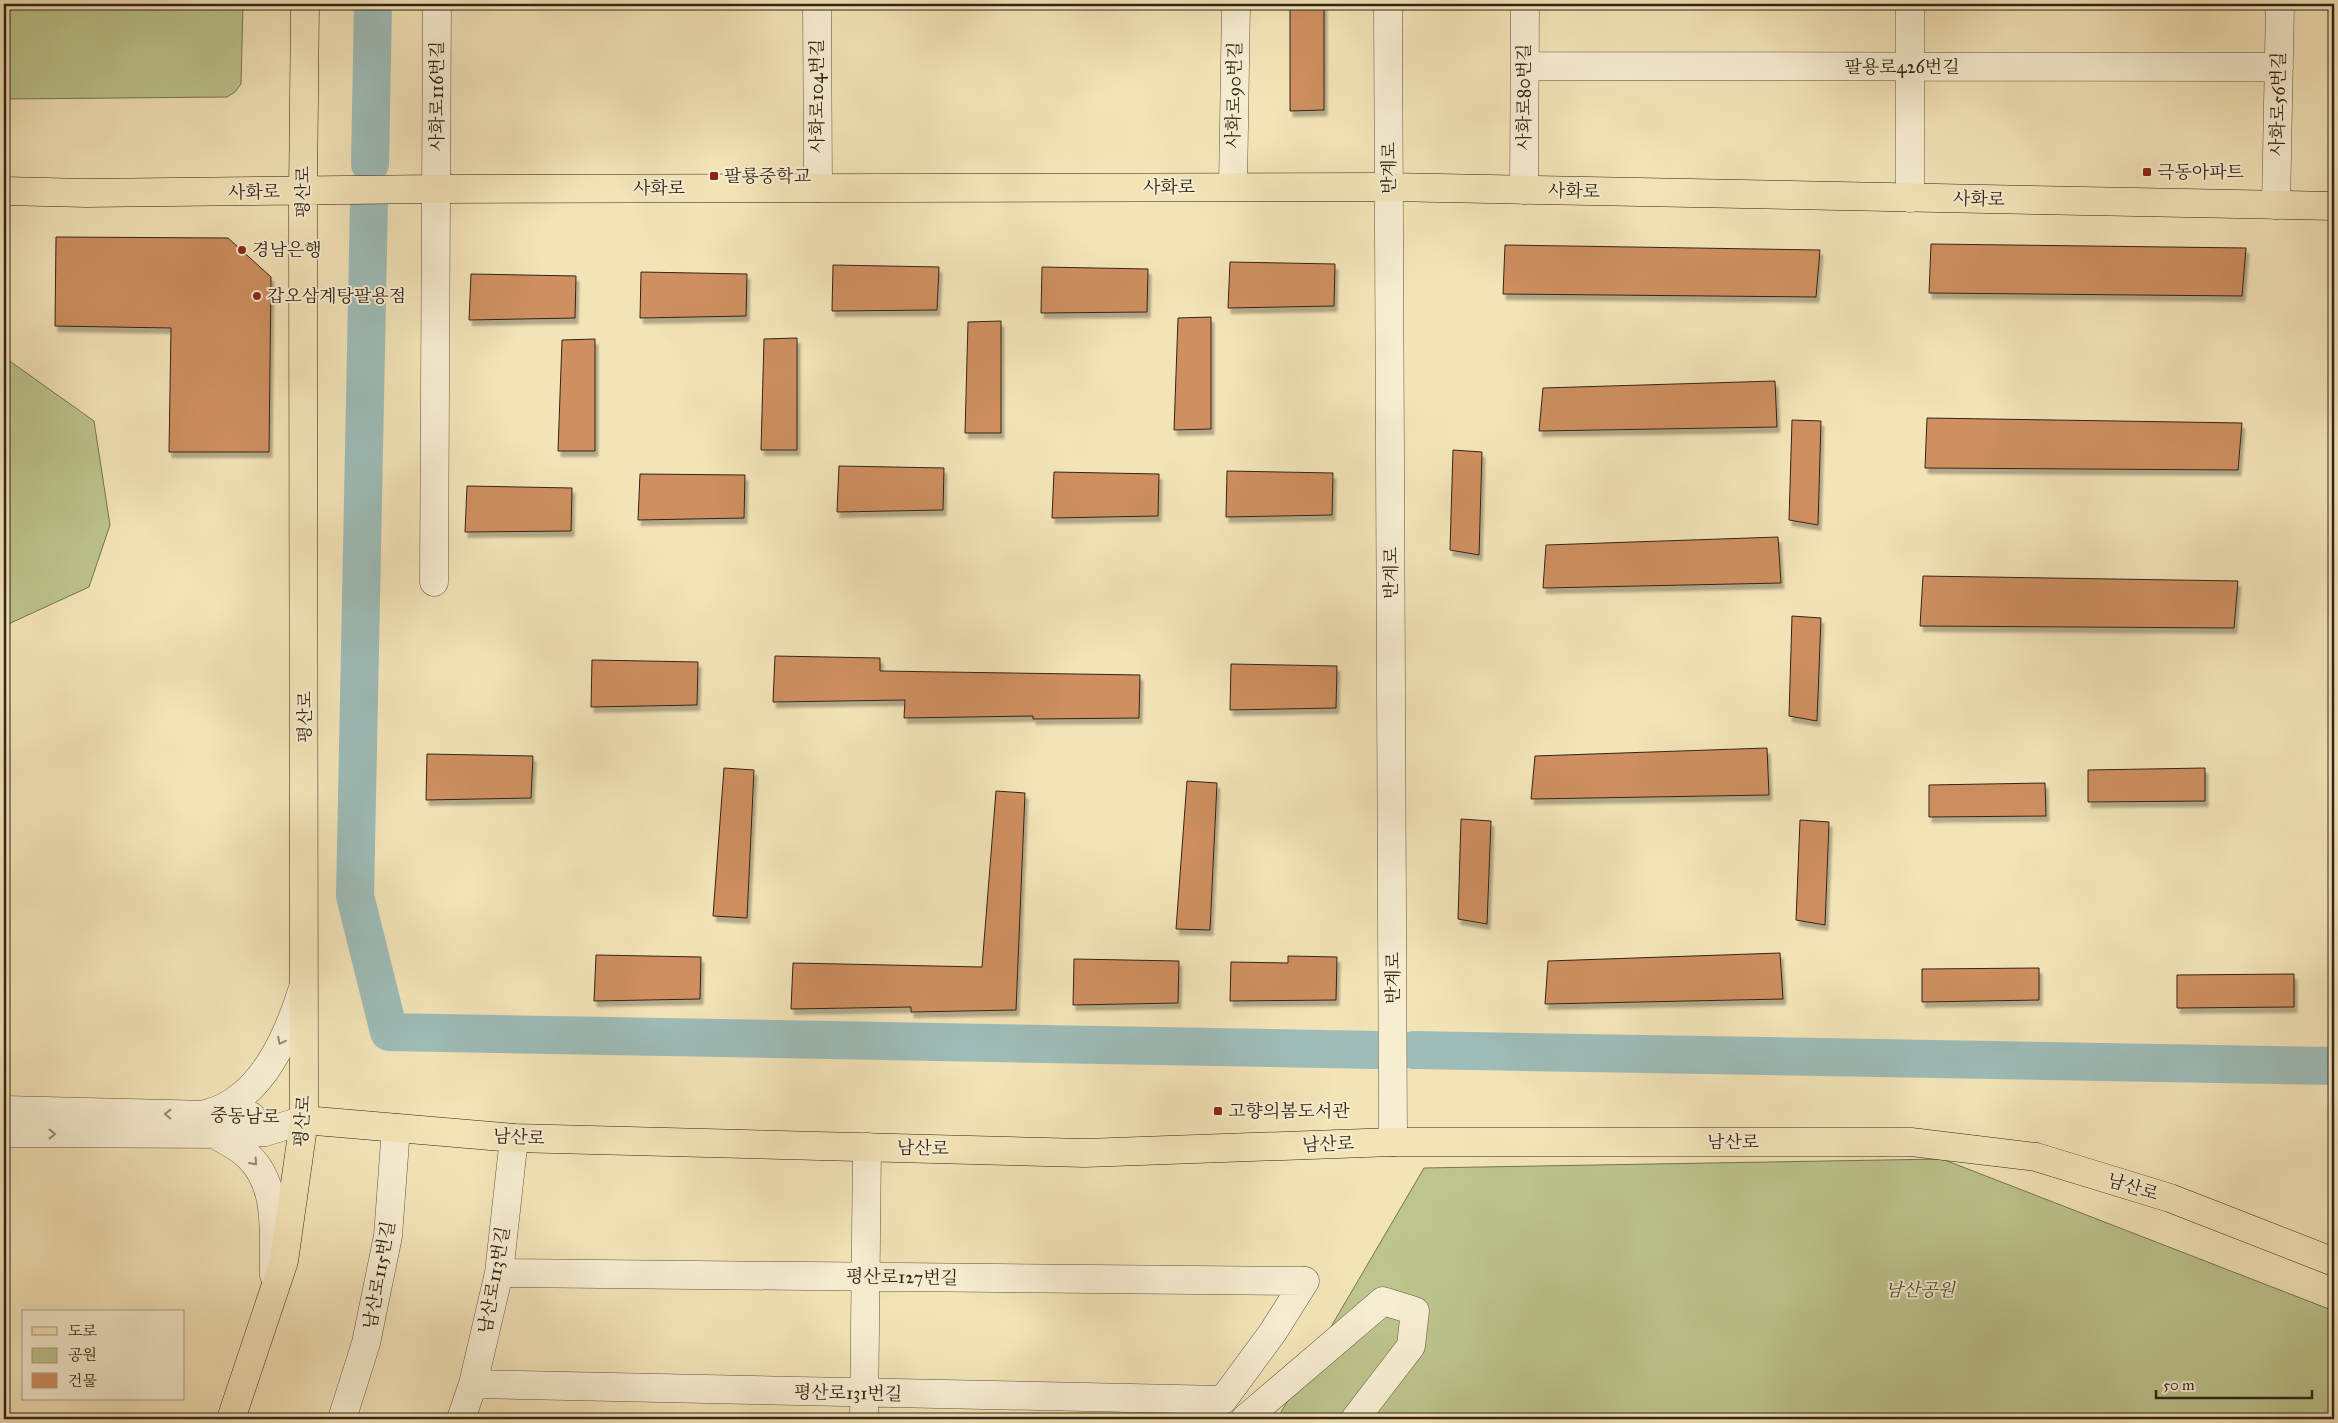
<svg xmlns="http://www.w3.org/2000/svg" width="2338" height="1423" font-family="'IM FELL Great Primer','Noto Serif KR',serif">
<defs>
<filter id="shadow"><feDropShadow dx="3" dy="5.5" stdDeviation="1" flood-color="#0004"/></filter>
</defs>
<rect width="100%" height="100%" fill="#f3e4b8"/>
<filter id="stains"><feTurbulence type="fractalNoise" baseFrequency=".004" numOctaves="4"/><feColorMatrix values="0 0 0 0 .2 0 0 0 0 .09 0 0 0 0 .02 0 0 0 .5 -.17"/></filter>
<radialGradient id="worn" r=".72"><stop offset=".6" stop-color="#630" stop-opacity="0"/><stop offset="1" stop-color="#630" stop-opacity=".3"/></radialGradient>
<path fill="#bdc48d" stroke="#777452" d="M 4,4 L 243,4 L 241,84 L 235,92 L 227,97 L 6,99 L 4,98 Z
M 4,357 L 94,421 L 110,525 L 89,587 L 4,626 Z
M 1942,1159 L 2334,1311 L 2334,1419 L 1277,1419 L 1424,1168 Z"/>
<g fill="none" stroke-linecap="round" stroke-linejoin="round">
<path stroke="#9ebcb8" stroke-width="38" d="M 370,164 L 373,4
M 369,201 L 355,896 L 389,1032 L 1376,1050
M 1414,1050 L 2334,1066"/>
</g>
<path fill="#cf8f60" stroke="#312417" filter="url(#shadow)" d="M 1290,4 L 1324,4 L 1324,110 L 1290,111 Z
M 56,237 L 228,238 L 271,277 L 269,452 L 169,452 L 171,328 L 55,326 Z
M 1931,244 L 2246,248 L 2242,296 L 1929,293 Z
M 1505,245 L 1820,250 L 1816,297 L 1503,294 Z
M 1230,262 L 1335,264 L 1334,306 L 1228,308 Z
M 833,265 L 939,267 L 937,310 L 832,311 Z
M 1042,267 L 1148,269 L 1147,312 L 1041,313 Z
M 641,272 L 747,274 L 746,316 L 640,318 Z
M 471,274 L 576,276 L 575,318 L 469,320 Z
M 1211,317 L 1211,429 L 1174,430 L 1178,318 Z
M 1001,321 L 1001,433 L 965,433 L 968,322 Z
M 797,338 L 797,450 L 761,450 L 764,339 Z
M 595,339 L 595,451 L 558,451 L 562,340 Z
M 1775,381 L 1777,427 L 1539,431 L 1543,388 Z
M 1927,418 L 2242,423 L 2238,470 L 1925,468 Z
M 1792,420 L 1821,421 L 1818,525 L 1789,520 Z
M 1453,450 L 1482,452 L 1479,555 L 1450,550 Z
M 839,466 L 944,468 L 943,510 L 837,512 Z
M 1227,471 L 1333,473 L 1332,515 L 1226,517 Z
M 1054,472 L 1159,474 L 1158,516 L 1052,518 Z
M 640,474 L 745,475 L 744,518 L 638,520 Z
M 467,486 L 572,488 L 571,531 L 465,532 Z
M 1778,537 L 1781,583 L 1543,588 L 1546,545 Z
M 1923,576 L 2238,581 L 2234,628 L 1920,626 Z
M 1792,616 L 1821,618 L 1817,721 L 1789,716 Z
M 775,656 L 880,658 L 880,671 L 1140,675 L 1139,718 L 1033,719 L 1033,716 L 904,718 L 905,700 L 773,702 Z
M 592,660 L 698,662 L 697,705 L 591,707 Z
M 1231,664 L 1337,666 L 1336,708 L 1230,710 Z
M 1767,748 L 1769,795 L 1531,799 L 1535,756 Z
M 427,754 L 533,756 L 531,798 L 426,800 Z
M 724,768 L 754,770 L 747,918 L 713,916 Z
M 2205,768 L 2205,801 L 2088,802 L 2088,770 Z
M 1187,781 L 1217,783 L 1210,930 L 1176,929 Z
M 2045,783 L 2046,816 L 1929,817 L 1929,785 Z
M 996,791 L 1025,793 L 1016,1010 L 911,1012 L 911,1007 L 791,1009 L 793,963 L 982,967 Z
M 1461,819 L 1491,821 L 1487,924 L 1458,919 Z
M 1800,820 L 1829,822 L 1825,925 L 1796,920 Z
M 1780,953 L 1783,999 L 1545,1004 L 1548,961 Z
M 596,955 L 701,957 L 700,999 L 594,1001 Z
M 1288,956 L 1337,957 L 1336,1000 L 1230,1001 L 1231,962 L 1288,963 Z
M 1074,959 L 1179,961 L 1178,1003 L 1073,1005 Z
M 2039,968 L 2039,1000 L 1922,1002 L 1922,969 Z
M 2294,974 L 2294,1007 L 2177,1008 L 2177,975 Z"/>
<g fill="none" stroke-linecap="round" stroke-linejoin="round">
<g stroke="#62543f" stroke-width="29">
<path id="minor" d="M 817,4 L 818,188
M 1388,4 L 1393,1142
M 1525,66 L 2279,67
M 1233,186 L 1236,4
M 1524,190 L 1525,4
M 1910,198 L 1910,4
M 2276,205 L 2280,4
M 434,582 L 437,4
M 4,1110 L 251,1116
M 209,1113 C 262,1098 288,1036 303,988
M 4,1133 L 230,1134 L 265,1132 L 304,1120
M 214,1134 C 225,1140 237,1146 247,1155 C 280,1184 273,1235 274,1275
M 499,1273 L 1305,1281
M 473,1384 L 1223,1400 L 1273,1332 L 1305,1281
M 342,1419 L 366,1343 L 388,1236 L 396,1128
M 461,1419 L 473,1384 L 499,1273 L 514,1138
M 864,1419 L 867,1147
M 1245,1419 L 1383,1301 L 1415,1311 L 1411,1346 L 1355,1419"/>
</g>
<g stroke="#312417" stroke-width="29">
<path id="major" d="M 4,191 L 86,193 L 436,189 L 1389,187 L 2334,206
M 304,1120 L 514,1138 L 1085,1153 L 1393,1142 L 1911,1142 L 2036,1157 L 2170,1198 L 2334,1262
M 231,1419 L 284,1261 L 304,1120 L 303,192 L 305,4"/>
</g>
<use href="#minor" stroke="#f7edd1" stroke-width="28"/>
<use href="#major" stroke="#f3e4b8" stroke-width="28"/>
</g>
<defs><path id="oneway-chevron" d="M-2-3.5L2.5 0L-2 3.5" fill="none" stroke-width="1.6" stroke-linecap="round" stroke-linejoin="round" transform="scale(1.25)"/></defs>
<g stroke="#948874">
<use href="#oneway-chevron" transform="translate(281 1041) rotate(116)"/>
<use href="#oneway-chevron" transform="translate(168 1114) rotate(-179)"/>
<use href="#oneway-chevron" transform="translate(52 1134)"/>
<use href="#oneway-chevron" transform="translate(254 1162) rotate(48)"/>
</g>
<g fill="#8f2418" stroke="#f7edd1" stroke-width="2">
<rect x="2142" y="167" width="10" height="10" rx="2.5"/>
<rect x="709" y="171" width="10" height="10" rx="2.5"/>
<circle cx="242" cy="250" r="5"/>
<circle cx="257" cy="296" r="5"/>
<rect x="1213" y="1106" width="10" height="10" rx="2.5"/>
</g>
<g text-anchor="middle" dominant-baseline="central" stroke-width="4" stroke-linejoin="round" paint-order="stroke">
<g font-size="18" fill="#312417" stroke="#f7edd1">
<text x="1902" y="67">팔용로426번길</text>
<text transform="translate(1234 95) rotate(-89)">사화로90번길</text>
<text transform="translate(437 96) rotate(-90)">사화로116번길</text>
<text transform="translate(817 96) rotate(-90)">사화로104번길</text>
<text transform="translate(1524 97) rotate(-90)">사화로80번길</text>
<text transform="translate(2278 104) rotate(-89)">사화로56번길</text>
<text transform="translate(1389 168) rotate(-90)">반계로</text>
<text x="1169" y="187">사화로</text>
<text x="659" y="188">사화로</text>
<text transform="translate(1574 191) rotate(1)">사화로</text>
<text transform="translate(254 192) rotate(-1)">사화로</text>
<text transform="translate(303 192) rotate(-90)">평산로</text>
<text transform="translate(1979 199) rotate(1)">사화로</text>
<text transform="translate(1391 573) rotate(-90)">반계로</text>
<text transform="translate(305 717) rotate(-90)">평산로</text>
<text transform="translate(1393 978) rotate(-90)">반계로</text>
<text transform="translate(245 1116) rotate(2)">중동남로</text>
<text transform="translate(302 1121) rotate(-86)">평산로</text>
<text transform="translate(519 1137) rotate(3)">남산로</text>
<text x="1733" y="1142">남산로</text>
<text transform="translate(1328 1144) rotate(-2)">남산로</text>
<text transform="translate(923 1148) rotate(1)">남산로</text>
<text transform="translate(2133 1187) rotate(17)">남산로</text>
<text transform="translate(379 1275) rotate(-80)">남산로115번길</text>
<text transform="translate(902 1277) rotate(1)">평산로127번길</text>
<text transform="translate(494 1280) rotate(-80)">남산로113번길</text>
<text transform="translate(848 1393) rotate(1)">평산로131번길</text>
</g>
<g font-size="18" fill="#312417" stroke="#f7edd1" text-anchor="start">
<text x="2157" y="172">극동아파트</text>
<text x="724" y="176">팔룡중학교</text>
<text x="252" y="250">경남은행</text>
<text x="267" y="296">갑오삼계탕팔용점</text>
<text x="1228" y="1111">고향의봄도서관</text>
</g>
<g font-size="18" font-style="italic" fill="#544c34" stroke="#f7edd1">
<text x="1920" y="1290">남산공원</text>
</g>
</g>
<rect width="2338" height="1423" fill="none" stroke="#f3e4b8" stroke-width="20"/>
<rect x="5" y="5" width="2328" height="1413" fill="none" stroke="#312417" stroke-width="2.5"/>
<rect x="10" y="10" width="2318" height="1403" fill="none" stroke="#312417"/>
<rect x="22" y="1310" width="162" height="90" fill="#f7edd1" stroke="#a89d87"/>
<rect x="32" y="1327" width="25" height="8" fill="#f3e4b8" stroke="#a89d87"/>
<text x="68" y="1336" font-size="15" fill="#312417">도로</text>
<rect x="32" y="1348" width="25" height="15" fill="#bdc48d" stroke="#a89d87"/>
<text x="68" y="1360" font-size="15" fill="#312417">공원</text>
<rect x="32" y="1373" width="25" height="15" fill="#cf8f60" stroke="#a89d87"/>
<text x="68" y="1386" font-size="15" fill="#312417">건물</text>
<path d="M2156 1390v8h156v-8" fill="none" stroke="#312417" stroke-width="2.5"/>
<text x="2163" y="1390" font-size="15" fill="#312417" stroke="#f7edd1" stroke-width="4" paint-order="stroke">50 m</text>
<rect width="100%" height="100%" filter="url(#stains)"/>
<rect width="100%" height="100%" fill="url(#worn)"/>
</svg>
